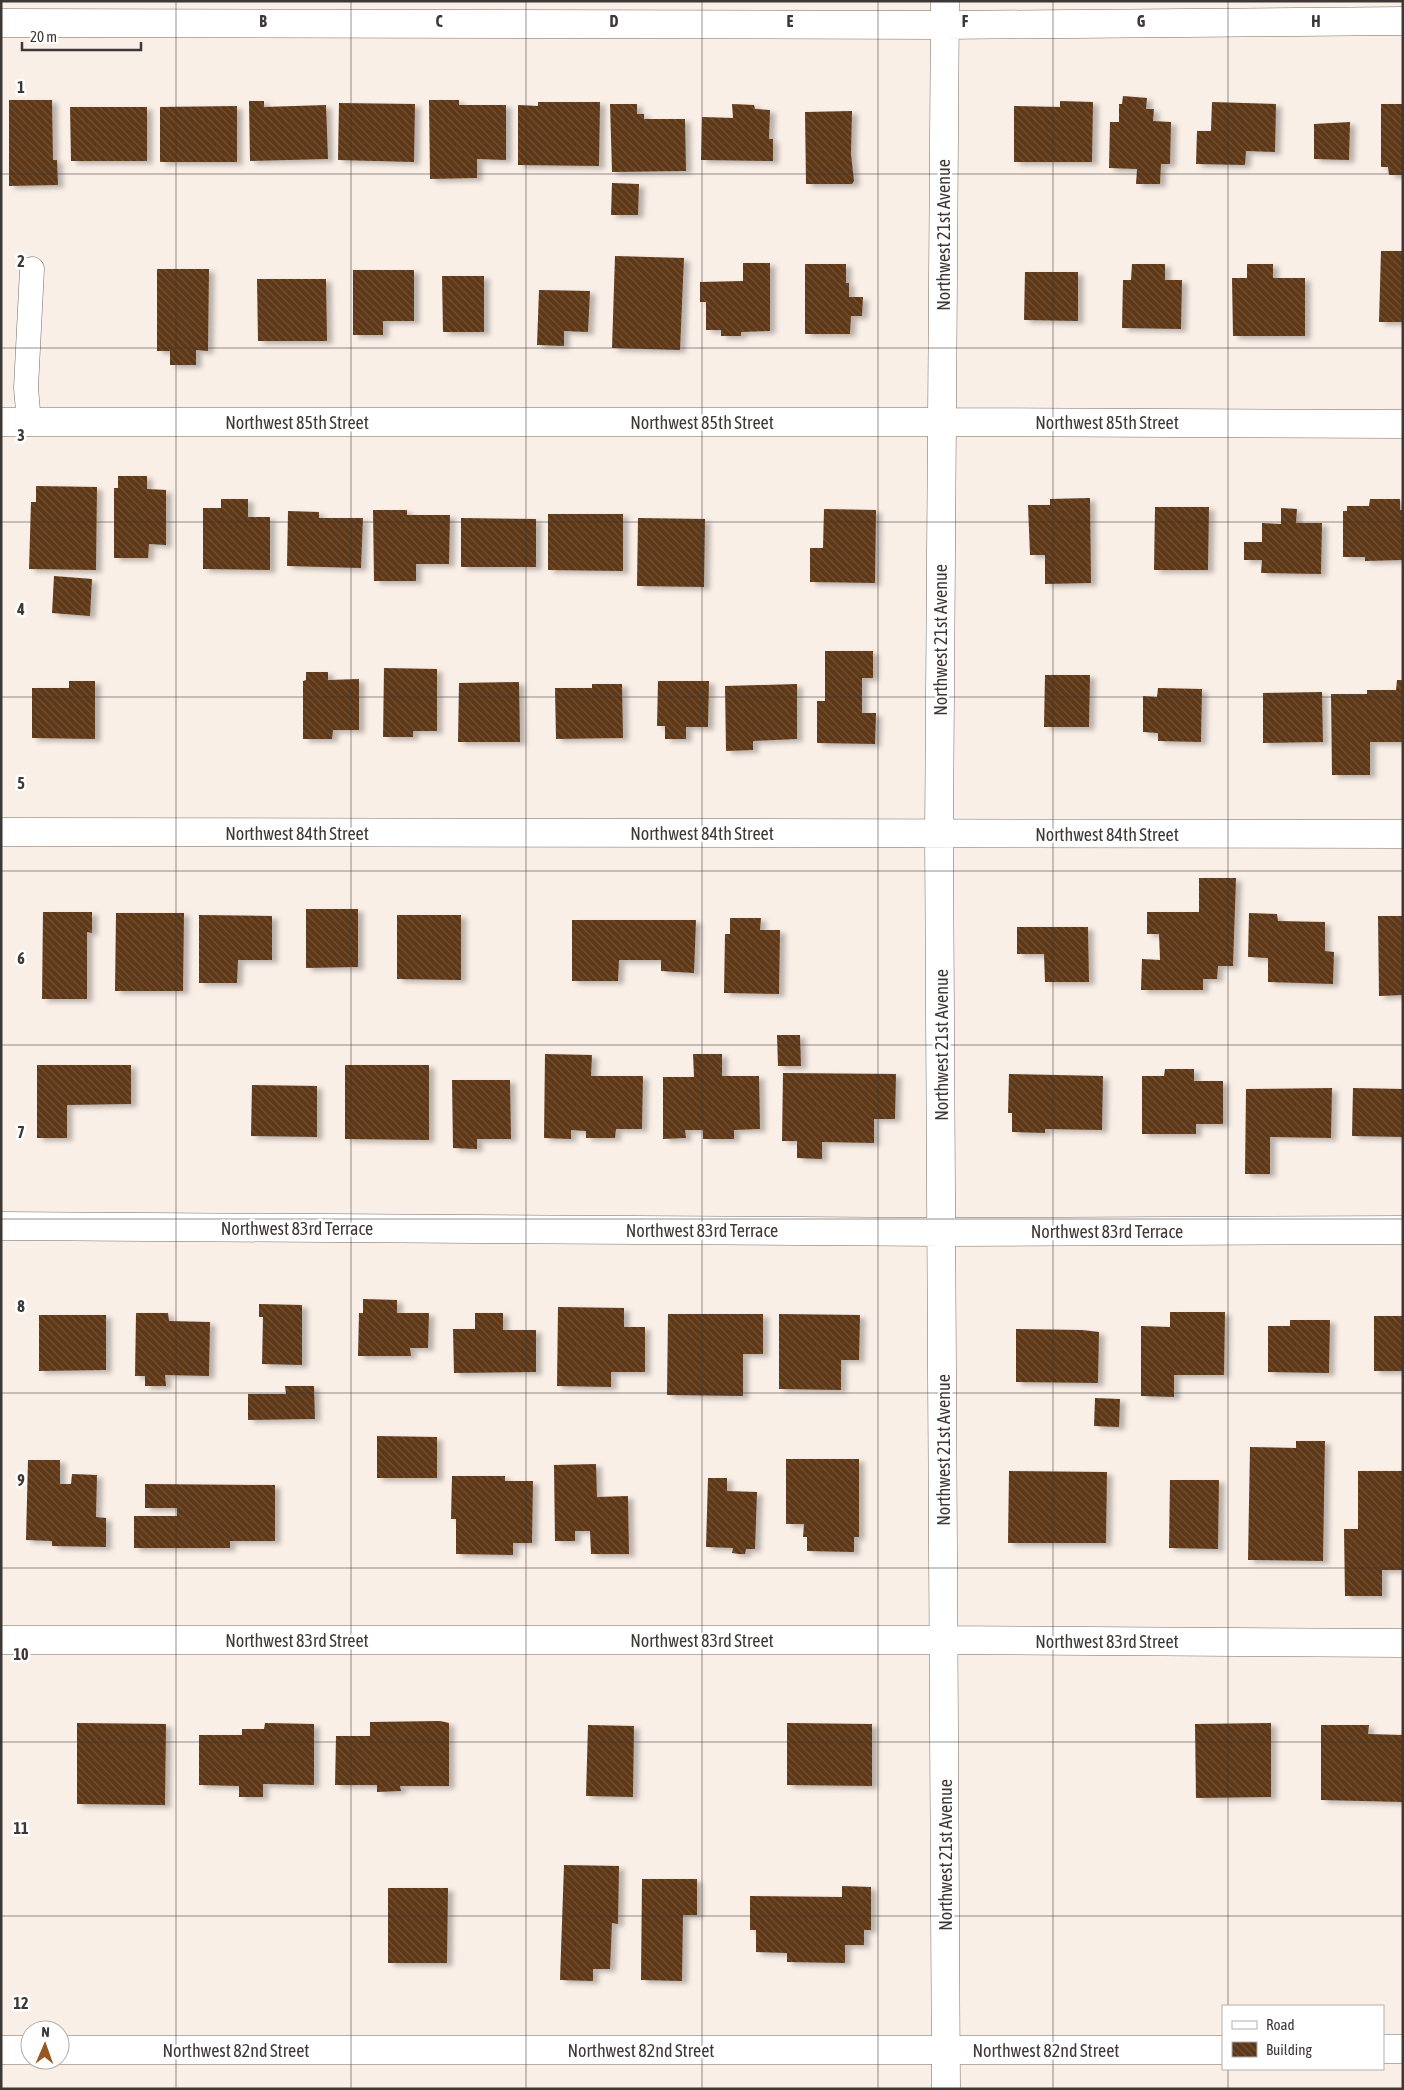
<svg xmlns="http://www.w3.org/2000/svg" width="1404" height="2090" font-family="'Asap Condensed',sans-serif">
<defs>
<pattern id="building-back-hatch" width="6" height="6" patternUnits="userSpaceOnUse" patternTransform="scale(1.25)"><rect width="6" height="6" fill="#5e3718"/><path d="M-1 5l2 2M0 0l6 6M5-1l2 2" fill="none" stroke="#73533a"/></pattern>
<filter id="shadow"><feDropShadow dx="5.5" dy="3" stdDeviation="2.5" flood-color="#0004"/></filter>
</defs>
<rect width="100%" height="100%" fill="#faefe7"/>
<path fill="url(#building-back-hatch)" filter="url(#shadow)" d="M 1123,96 L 1147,98 L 1146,109 L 1154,109 L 1153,121 L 1171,122 L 1170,164 L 1161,164 L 1160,184 L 1136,184 L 1137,169 L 1109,168 L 1110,122 L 1119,122 L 1119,104 L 1122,104 Z
M 9,100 L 52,100 L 53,160 L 57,160 L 58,185 L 9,186 Z
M 429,100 L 459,100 L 459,105 L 506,105 L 506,160 L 477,159 L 477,178 L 430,179 Z
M 249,101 L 264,101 L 264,107 L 326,105 L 328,159 L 250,161 Z
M 1060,101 L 1093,102 L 1092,162 L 1014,162 L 1014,106 L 1060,107 Z
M 538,102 L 600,102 L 599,166 L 518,165 L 518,105 L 538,106 Z
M 1212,102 L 1276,104 L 1275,152 L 1246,151 L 1245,165 L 1196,164 L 1197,131 L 1211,131 Z
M 339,103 L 415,104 L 414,162 L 338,160 Z
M 610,104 L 637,104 L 637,114 L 644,114 L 644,119 L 685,119 L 686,171 L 612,172 Z
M 732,104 L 754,105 L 755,109 L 770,110 L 769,139 L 773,139 L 773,161 L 701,160 L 702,117 L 733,118 Z
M 1381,104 L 1403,104 L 1403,175 L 1389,175 L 1388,167 L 1381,167 Z
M 237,106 L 237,162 L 160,162 L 160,107 Z
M 70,107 L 147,107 L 147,161 L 71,161 Z
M 852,111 L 851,154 L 854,181 L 852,184 L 806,184 L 805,112 Z
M 1350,122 L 1349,160 L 1314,159 L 1314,124 Z
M 612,183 L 639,184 L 638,215 L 611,215 Z
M 1381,251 L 1403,251 L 1403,322 L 1379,322 Z
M 615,256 L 684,258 L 680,350 L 612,348 Z
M 743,263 L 770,263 L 770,331 L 741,332 L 741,336 L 721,336 L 721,330 L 706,330 L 706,302 L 700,302 L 700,282 L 743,281 Z
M 805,264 L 846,264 L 846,283 L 849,283 L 849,297 L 863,297 L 862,316 L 851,316 L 850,334 L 805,334 Z
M 1132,264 L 1165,264 L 1165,280 L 1182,280 L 1181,329 L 1122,328 L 1123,280 L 1131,280 Z
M 1247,264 L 1273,264 L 1273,278 L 1305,278 L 1305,336 L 1233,336 L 1232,278 L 1247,278 Z
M 157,269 L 209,269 L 208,351 L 196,350 L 196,365 L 170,365 L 170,351 L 157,351 Z
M 353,270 L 414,270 L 414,321 L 383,321 L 383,335 L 353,335 Z
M 1025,272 L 1078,272 L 1078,321 L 1024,320 Z
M 442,276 L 484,276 L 484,332 L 443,332 Z
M 257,279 L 326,279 L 327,341 L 258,341 Z
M 539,290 L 590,291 L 588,332 L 564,331 L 564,346 L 537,345 Z
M 118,476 L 147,476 L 147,489 L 166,490 L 166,545 L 149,544 L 148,558 L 114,558 L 114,488 L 118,488 Z
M 36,486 L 97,487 L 96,570 L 29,569 L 31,502 L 36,502 Z
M 1090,498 L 1091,583 L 1045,584 L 1045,555 L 1030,555 L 1028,505 L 1050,505 L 1050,499 Z
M 221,499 L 248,499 L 248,517 L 270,517 L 270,570 L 203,569 L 203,508 L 221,508 Z
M 1370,499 L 1400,499 L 1400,510 L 1403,510 L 1403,560 L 1365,561 L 1365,557 L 1343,557 L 1343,511 L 1347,511 L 1347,506 L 1369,506 Z
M 1155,507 L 1209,507 L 1208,570 L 1154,570 Z
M 1281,508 L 1297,509 L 1296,523 L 1322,523 L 1321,574 L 1261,573 L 1262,560 L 1244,560 L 1244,542 L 1262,542 L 1262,523 L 1281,524 Z
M 824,509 L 876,510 L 875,583 L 810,582 L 810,548 L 823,548 Z
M 373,510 L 407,510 L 407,515 L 450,515 L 449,564 L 416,564 L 416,581 L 374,581 Z
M 288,511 L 319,512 L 319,518 L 363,518 L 361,568 L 287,566 Z
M 548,514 L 623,514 L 623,571 L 548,570 Z
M 461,518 L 536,519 L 536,567 L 461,567 Z
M 638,518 L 705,519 L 704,587 L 637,586 Z
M 54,576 L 92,579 L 90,616 L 52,613 Z
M 825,651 L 873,651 L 873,678 L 862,678 L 862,713 L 876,713 L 875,744 L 817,743 L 817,701 L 825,701 Z
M 384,668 L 437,669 L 437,731 L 413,731 L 413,737 L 383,737 Z
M 306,672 L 328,672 L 328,680 L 359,679 L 359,730 L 333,730 L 332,739 L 303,739 L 303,681 L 306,680 Z
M 1045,675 L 1090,675 L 1089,727 L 1044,727 Z
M 1397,680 L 1403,680 L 1403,742 L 1370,742 L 1370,775 L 1332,775 L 1331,694 L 1367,694 L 1367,690 L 1396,690 Z
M 69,681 L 95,681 L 95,739 L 32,738 L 32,688 L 69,688 Z
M 658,681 L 709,681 L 708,727 L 686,727 L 686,739 L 665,739 L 665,726 L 657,726 Z
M 519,682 L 520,742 L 458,742 L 459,683 Z
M 592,684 L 622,684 L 623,738 L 556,739 L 555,688 L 592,688 Z
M 797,684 L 797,739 L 753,741 L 753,750 L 726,751 L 725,686 Z
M 1158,688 L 1202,689 L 1201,742 L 1158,741 L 1158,733 L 1143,732 L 1143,696 L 1157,697 Z
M 1322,692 L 1323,742 L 1263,743 L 1263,693 Z
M 1199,878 L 1236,878 L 1233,966 L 1218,966 L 1217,979 L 1203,979 L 1203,990 L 1141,990 L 1142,959 L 1160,960 L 1159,934 L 1147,934 L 1147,912 L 1199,912 Z
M 306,909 L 358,909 L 358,967 L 306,968 Z
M 43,912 L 92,912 L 92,933 L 87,932 L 87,999 L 42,999 Z
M 116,913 L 184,913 L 183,991 L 115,991 Z
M 1249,913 L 1277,914 L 1278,921 L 1325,922 L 1325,951 L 1334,952 L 1333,984 L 1268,982 L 1268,958 L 1248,957 Z
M 199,915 L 272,916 L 272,960 L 238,960 L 237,983 L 199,983 Z
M 397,915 L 461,915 L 461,980 L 397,979 Z
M 1378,916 L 1403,916 L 1403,995 L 1379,996 Z
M 730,918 L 761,918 L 760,930 L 780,930 L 779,994 L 724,993 L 725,934 L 730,934 Z
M 572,920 L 696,920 L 694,973 L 661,971 L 661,960 L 619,960 L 618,981 L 572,981 Z
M 1017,927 L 1088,927 L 1089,982 L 1045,982 L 1044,954 L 1017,954 Z
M 777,1035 L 800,1035 L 801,1066 L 778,1066 Z
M 545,1054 L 592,1055 L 591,1076 L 643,1076 L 642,1129 L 616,1129 L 615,1138 L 586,1138 L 586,1131 L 571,1130 L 571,1139 L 544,1138 Z
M 693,1054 L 722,1054 L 722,1076 L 759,1076 L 760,1129 L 734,1130 L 734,1139 L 703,1139 L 703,1130 L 685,1130 L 686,1138 L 663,1139 L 663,1077 L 694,1077 Z
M 37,1065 L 131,1065 L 131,1104 L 67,1105 L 67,1138 L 37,1138 Z
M 345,1065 L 429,1065 L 429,1140 L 345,1139 Z
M 1165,1069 L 1194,1069 L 1194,1081 L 1223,1081 L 1223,1124 L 1196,1124 L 1196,1134 L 1142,1134 L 1142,1076 L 1164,1076 Z
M 783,1073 L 896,1074 L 895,1119 L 874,1119 L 874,1143 L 822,1142 L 822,1159 L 797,1158 L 797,1141 L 782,1141 Z
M 1009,1074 L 1103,1076 L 1102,1130 L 1045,1129 L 1045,1133 L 1012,1132 L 1012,1113 L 1008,1113 Z
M 452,1080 L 510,1080 L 511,1139 L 477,1139 L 477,1149 L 453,1148 Z
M 252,1085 L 317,1086 L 317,1137 L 251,1136 Z
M 1332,1088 L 1331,1138 L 1270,1137 L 1270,1174 L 1245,1174 L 1246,1089 Z
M 1353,1088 L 1403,1089 L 1403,1137 L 1352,1136 Z
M 363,1299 L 397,1300 L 397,1313 L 429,1313 L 428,1348 L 410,1348 L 411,1356 L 358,1356 L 359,1313 L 363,1313 Z
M 259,1304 L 302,1305 L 302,1365 L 262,1364 L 263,1317 L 259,1317 Z
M 558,1307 L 624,1308 L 624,1327 L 645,1327 L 645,1372 L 611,1372 L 611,1387 L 557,1386 Z
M 1170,1312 L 1225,1312 L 1224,1375 L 1174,1375 L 1174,1397 L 1141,1396 L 1141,1326 L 1170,1327 Z
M 136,1313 L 168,1313 L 169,1321 L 210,1322 L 209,1376 L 165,1375 L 166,1386 L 145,1386 L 145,1376 L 135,1376 Z
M 475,1313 L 503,1313 L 503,1330 L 536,1330 L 536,1372 L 454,1373 L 453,1329 L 475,1329 Z
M 668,1314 L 763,1314 L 763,1354 L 743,1354 L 743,1396 L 667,1395 Z
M 779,1314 L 860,1315 L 859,1360 L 841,1360 L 841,1390 L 779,1389 Z
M 39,1315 L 106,1315 L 106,1370 L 39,1371 Z
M 1374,1316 L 1403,1316 L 1403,1371 L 1374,1371 Z
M 1290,1320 L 1330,1320 L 1329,1373 L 1268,1372 L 1268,1326 L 1290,1326 Z
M 1016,1329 L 1082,1330 L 1099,1332 L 1098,1383 L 1016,1382 Z
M 285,1386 L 314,1386 L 315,1419 L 248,1420 L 248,1394 L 286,1394 Z
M 1095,1398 L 1120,1399 L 1119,1427 L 1094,1426 Z
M 377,1436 L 437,1437 L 437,1478 L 377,1478 Z
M 1296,1441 L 1325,1441 L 1323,1561 L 1248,1560 L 1250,1447 L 1296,1448 Z
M 786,1459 L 859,1459 L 859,1537 L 854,1537 L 854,1552 L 807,1551 L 807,1537 L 803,1537 L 804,1524 L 786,1524 Z
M 28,1460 L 60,1460 L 60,1484 L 71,1484 L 72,1474 L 97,1475 L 96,1517 L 106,1518 L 106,1547 L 52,1546 L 52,1541 L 26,1540 Z
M 596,1464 L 597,1497 L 628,1496 L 629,1554 L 591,1554 L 590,1531 L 575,1531 L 575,1541 L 555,1541 L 554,1465 Z
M 1009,1471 L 1107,1472 L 1106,1543 L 1008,1543 Z
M 1358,1471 L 1403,1471 L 1403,1570 L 1382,1570 L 1382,1596 L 1345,1596 L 1344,1529 L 1358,1529 Z
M 452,1476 L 505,1476 L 505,1481 L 533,1481 L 532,1543 L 513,1543 L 513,1555 L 456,1554 L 456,1519 L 451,1519 Z
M 708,1478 L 727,1478 L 727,1491 L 757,1492 L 755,1549 L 746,1549 L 745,1554 L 739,1554 L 732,1553 L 733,1548 L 706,1547 Z
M 1170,1480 L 1219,1480 L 1218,1549 L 1169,1548 Z
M 145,1484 L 275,1485 L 275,1541 L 230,1541 L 230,1548 L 134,1548 L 134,1516 L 177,1516 L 177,1508 L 145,1508 Z
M 440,1721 L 449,1723 L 449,1786 L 400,1786 L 401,1791 L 377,1792 L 377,1785 L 335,1785 L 336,1736 L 370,1736 L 370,1722 Z
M 77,1723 L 166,1724 L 165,1805 L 77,1804 Z
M 265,1723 L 314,1724 L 314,1785 L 263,1784 L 263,1797 L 239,1797 L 239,1786 L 199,1785 L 199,1735 L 242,1735 L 242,1729 L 264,1729 Z
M 787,1723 L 872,1724 L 872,1786 L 787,1785 Z
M 1271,1723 L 1271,1797 L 1196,1798 L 1195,1724 Z
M 588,1725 L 634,1726 L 633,1797 L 586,1796 Z
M 1321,1725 L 1369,1725 L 1368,1734 L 1403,1735 L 1403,1802 L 1321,1800 Z
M 564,1865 L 619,1866 L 618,1924 L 612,1923 L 610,1969 L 593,1969 L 593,1981 L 560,1980 Z
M 642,1879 L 697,1879 L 697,1915 L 683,1915 L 682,1981 L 641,1980 Z
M 842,1886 L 871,1887 L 871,1930 L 864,1930 L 864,1945 L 845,1945 L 845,1963 L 787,1962 L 787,1953 L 756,1952 L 756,1930 L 750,1930 L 750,1896 L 842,1897 Z
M 388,1888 L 448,1888 L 447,1963 L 388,1963 Z"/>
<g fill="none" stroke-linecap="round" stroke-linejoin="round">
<g stroke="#776d66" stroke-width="25">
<path id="service" d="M 29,422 L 26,388 L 32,269"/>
</g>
<g stroke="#776d66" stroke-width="29">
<path id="minor" d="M 945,1 L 939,834 L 946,2089
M 1,23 L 945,25 L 1403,21
M 1,422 L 942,422 L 1403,424
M 1,832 L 1403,834
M 1,1226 L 942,1232 L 1403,1230
M 1,1640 L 944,1640 L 1403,1643
M 1383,2049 L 1403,2049
M 1,2050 L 30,2050
M 60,2050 L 1223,2050"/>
</g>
<use href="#service" stroke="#fff" stroke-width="24"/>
<use href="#minor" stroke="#fff" stroke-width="28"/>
</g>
<path fill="none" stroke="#3d3835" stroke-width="1" stroke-opacity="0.55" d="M 176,1 L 176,2089M 351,1 L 351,2089M 526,1 L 526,2089M 702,1 L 702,2089M 878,1 L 878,2089M 1053,1 L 1053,2089M 1228,1 L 1228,2006M 1,174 L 1403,174M 1,348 L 1403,348M 1,522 L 1403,522M 1,697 L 1403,697M 1,871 L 1403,871M 1,1045 L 1403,1045M 1,1219 L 1403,1219M 1,1393 L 1403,1393M 1,1568 L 1403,1568M 1,1742 L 1403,1742M 1,1916 L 1403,1916M 1228,2069 L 1228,2089"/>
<g text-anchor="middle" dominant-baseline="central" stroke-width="5" stroke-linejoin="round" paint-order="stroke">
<g font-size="18" fill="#3d3835" stroke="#fff">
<text transform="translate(943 235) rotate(-90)">Northwest 21st Avenue</text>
<text x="297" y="422">Northwest 85th Street</text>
<text x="702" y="422">Northwest 85th Street</text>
<text x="1107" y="422">Northwest 85th Street</text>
<text transform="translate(940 640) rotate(-90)">Northwest 21st Avenue</text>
<text x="297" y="833">Northwest 84th Street</text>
<text x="702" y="833">Northwest 84th Street</text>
<text x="1107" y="834">Northwest 84th Street</text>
<text transform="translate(941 1045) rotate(-90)">Northwest 21st Avenue</text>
<text x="297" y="1228">Northwest 83rd Terrace</text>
<text x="702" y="1230">Northwest 83rd Terrace</text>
<text x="1107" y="1231">Northwest 83rd Terrace</text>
<text transform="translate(943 1450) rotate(-90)">Northwest 21st Avenue</text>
<text x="297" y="1640">Northwest 83rd Street</text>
<text x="702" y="1640">Northwest 83rd Street</text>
<text x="1107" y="1641">Northwest 83rd Street</text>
<text transform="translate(945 1855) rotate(-90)">Northwest 21st Avenue</text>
<text x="236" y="2050">Northwest 82nd Street</text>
<text x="641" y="2050">Northwest 82nd Street</text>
<text x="1046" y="2050">Northwest 82nd Street</text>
</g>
</g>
<g font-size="16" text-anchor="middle" font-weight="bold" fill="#3d3835" stroke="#fff" stroke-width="5" stroke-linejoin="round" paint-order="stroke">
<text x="263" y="27">B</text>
<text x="439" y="27">C</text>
<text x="614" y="27">D</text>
<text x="790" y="27">E</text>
<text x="965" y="27">F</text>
<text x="1141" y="27">G</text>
<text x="1316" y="27">H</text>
<text x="21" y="93">1</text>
<text x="21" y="267">2</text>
<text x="21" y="441">3</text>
<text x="21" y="615">4</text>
<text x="21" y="789">5</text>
<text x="21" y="964">6</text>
<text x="21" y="1138">7</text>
<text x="21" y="1312">8</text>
<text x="21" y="1486">9</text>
<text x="21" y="1660">10</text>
<text x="21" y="1834">11</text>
<text x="21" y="2009">12</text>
</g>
<rect width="1404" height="2090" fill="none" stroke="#3d3835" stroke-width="5"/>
<rect x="1222" y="2005" width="162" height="65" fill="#ffffff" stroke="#b1afae"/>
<rect x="1232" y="2021" width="25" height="8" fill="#ffffff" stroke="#b1afae"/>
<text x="1266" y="2030" font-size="15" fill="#3d3835">Road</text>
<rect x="1232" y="2042" width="25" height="15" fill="url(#building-back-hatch)" stroke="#b1afae"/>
<text x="1266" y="2055" font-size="15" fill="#3d3835">Building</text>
<g transform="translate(45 2045) rotate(2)"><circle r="24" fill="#ffffff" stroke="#b1afae"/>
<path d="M0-4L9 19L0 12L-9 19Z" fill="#975721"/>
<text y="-8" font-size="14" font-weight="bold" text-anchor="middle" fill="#3d3835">N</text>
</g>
<path d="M22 42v8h119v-8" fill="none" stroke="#3d3835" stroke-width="2.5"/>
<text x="30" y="42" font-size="15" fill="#3d3835" stroke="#ffffff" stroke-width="4" paint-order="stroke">20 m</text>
</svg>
